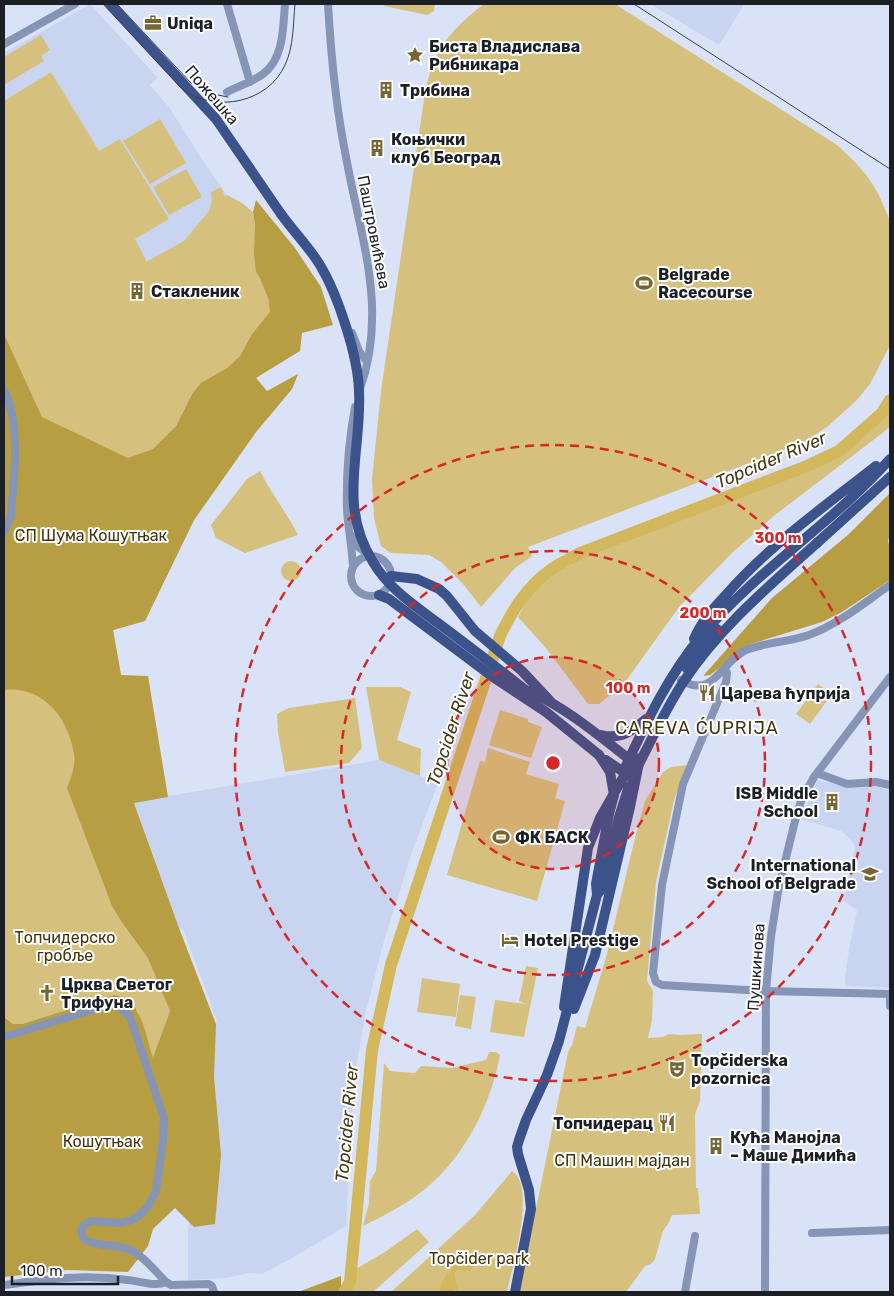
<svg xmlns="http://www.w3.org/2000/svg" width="894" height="1296" font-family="Rubik,sans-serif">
<rect width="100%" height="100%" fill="#dae2f7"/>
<path fill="#c9d5f0" d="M 90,4 L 158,78 L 150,85 L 169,107 L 205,164 L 227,195 L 242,203 L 253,212 L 4,334 L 4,53 Z
M 650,4 L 753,4 L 744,5 L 719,45 Z
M 379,760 L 438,783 L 411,855 L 384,941 L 366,1011 L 354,1079 L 346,1226 L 292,1258 L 262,1274 L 249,1273 L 226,1278 L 188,1280 L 188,1231 L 193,1187 L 195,1081 L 217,1021 L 183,929 L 179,928 L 134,802 Z
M 817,780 L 847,787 L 879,787 L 890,790 L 890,988 L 845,986 L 845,976 L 850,943 L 857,911 L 843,900 L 855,847 L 853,842 L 841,831 L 801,819 Z"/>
<path fill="#d5c17d" d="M 383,4 L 435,4 L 434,11 L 427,15 L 384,6 Z
M 484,4 L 615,4 L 837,145 L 854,161 L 867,176 L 878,193 L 890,221 L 890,345 L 870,384 L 857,400 L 827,427 L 802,443 L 528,547 L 532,556 L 515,568 L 481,607 L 463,584 L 441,562 L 429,555 L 391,553 L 381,546 L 374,518 L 372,479 L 381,391 L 426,86 C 429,77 431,68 435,59 C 445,37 465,18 484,4 Z
M 41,35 L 50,50 L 41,56 L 44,61 L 4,85 L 4,57 Z
M 51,72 L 99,151 L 120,139 L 169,219 L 135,239 L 146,260 L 146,262 L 184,241 L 209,211 L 212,200 L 211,192 L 221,187 L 225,197 L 227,195 L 242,203 L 253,212 L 255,225 L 255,263 L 273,299 L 273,315 L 247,344 L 240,356 L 227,368 L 206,381 L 192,394 L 176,426 L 154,449 L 196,440 L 298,374 L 292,389 L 256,432 L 194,520 L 145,621 L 113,630 L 121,675 L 134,802 L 170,1011 L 153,1057 L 138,1011 L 114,995 L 22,1024 L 13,1024 L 4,1017 L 4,690 L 6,690 L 4,690 L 4,404 L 18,400 L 4,345 L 4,101 Z
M 160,119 L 186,163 L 150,184 L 123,141 Z
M 186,169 L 202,197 L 169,215 L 153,187 Z
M 890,410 L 890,426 L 885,431 L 775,515 L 733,552 L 679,607 L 618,692 L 613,693 L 599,704 L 588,704 L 546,648 L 518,617 L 538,580 L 605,547 L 708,509 L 829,461 L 840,454 Z
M 260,471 C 271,493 287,513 298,535 L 245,553 L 216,538 L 211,525 L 247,479 Z
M281 571a10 10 0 1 1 20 0a10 10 0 1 1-20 0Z
M 818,684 L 832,694 L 810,724 L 796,714 Z
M 366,687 L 400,687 L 411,692 L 397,740 L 421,749 L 420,776 L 379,760 Z
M 355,698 L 362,748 L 349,763 L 285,772 L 278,732 L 277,714 L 289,708 Z
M 500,710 L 528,719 L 528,722 L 542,727 L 531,758 L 489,745 Z
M 488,748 L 530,762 L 526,774 L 559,784 L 555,798 L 565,801 L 537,901 L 447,875 L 480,761 L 485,762 Z
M 688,765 L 674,800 L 656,882 L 647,981 L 653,991 L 652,1020 L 648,1038 L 663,1037 L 669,1034 L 681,1035 L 702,1034 L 700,1101 L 695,1114 L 696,1188 L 698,1188 L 700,1214 L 672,1215 L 668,1224 L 663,1231 L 655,1259 L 651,1264 L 645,1266 L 626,1292 L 519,1292 L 568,1052 L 572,1045 L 577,1026 L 585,1028 L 607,954 L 635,838 L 645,801 L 663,772 L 671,767 Z
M 526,966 L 538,968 L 524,1037 L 490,1032 L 495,1000 L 526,1004 L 519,1001 Z
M 422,978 L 460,984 L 456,1017 L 417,1012 Z
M 460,995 L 476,997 L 471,1029 L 455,1026 Z
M 489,1052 L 496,1052 L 500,1055 C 489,1114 456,1173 404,1204 C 391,1212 377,1219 363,1226 L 369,1203 L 370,1181 L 376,1171 L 384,1063 L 390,1071 L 415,1073 L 421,1066 L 452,1068 L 486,1060 Z
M 512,1171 C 537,1186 512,1267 507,1292 L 391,1292 L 475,1215 Z
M 417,1229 L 429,1242 L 373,1292 L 348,1292 L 351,1288 L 354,1270 L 385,1252 Z"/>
<path fill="#b89e42" d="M 256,200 L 295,248 L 321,287 L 333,325 L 302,333 L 300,351 L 256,378 L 267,391 L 298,374 L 292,389 L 256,432 L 194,520 L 145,621 L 113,630 L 121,675 L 148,676 L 168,797 L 134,803 L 179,928 L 216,1024 L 214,1077 L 221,1155 L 215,1224 L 194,1227 L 175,1208 L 153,1229 L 148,1246 L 128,1272 L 67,1270 L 4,1277 L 4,1017 L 13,1024 L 22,1024 L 114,995 C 142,998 145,1035 153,1057 L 170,1011 L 148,958 L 121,921 L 112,906 L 67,788 C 71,778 76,765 74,754 C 69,718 42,685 4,690 L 4,334 L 42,417 L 128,458 L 153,449 L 176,426 L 192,394 L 201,383 L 227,368 L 240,356 L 252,334 L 270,312 L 269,301 L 260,278 L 256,272 L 254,253 L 255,225 L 253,212 Z
M 890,493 L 890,534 L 888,541 L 890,548 L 890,580 L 842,612 L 822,622 L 751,644 L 710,675 L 704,676 L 704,675 L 772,598 L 849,534 Z
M 341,1276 L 341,1292 L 298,1292 Z"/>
<path fill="#d2b75d" d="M 461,1248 C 470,1252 476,1261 470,1271 L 457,1270 L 454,1274 L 459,1292 L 455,1289 L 453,1292 L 439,1292 C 443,1276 450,1272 458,1260 C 460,1257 460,1252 461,1248 Z"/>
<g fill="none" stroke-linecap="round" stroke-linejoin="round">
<path stroke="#d2b75d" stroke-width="12" d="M 344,1292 L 350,1282 L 372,1050 L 391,965 L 500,636 C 512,611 526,588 549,571 C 558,564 570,559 580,553 L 807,466 L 839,451 L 882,413 L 890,400"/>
<path stroke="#8694b5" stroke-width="8" d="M 227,4 L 250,82
M 328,4 C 331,57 336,109 347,162 C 361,239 388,310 360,389
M 4,44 L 75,4
M 227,92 C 239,86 252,82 263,74 C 284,59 283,27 285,4
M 352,333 L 359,351 L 367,362
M 4,390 C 20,420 15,477 11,510 L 11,516 L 4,532
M 352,536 L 357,546 L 369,555
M351 576a20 20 0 1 1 40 0a20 20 0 1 1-40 0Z
M 353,567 C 352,547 348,528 347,509 C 346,475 349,440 355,407
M 725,669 L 727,673 L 726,682 L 683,784 L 662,885 L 653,973 L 656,982 L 662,985 L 766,991 L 890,994
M 681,680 C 714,700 721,661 746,650 C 766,642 789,642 809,635 C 839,624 865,602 890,585
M 817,773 L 847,784 L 876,782 L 890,785
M 890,994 L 890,1006
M 4,1037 L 105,1006 L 117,1005 L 130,1017 L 164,1118 L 163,1140 L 156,1191 L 148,1206 L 140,1215 L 132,1220 L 121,1223 L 91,1221 L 84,1225 L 81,1230 L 83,1238 C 94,1247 114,1244 128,1249 C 143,1255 155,1271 166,1282
M 812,1233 L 890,1230
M 4,1285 C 48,1279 83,1274 128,1280 C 140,1281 154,1287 166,1282 L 171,1285 L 209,1284 L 212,1286 L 214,1292
M 685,1292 L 695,1236
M 765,1292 L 766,991 L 771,936 L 779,886 L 795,821 L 801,801 L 814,777 L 890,677"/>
<path stroke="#3c528b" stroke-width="10" d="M 110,4 L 216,119 L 281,214
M 817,543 L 890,477
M 391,576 L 417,579 L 439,589 L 447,596 L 475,631 L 522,671 L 551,702
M 379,595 L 389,599 L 493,677 L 546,712 L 599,755
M 694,639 C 701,622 713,609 725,596 C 768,546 824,507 876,466
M 687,669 L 717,629
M 505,674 L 533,696
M 529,691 C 566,708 597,734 629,759
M 601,735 C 621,740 632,731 646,719
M 623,772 C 646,723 667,677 702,635 C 758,569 833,523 890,459
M 597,895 L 604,886 L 619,817 L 629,786
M 564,1007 L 588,848 L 600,818 L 628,769
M 574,1009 L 595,955 L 630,807 L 640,758
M 515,1292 L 531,1209 L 529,1190 L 518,1154 L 517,1147 L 519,1140 L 526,1120 L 547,1075 L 559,1041 L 597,895 L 596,884 L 609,814 L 614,795"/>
<path stroke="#3b3f48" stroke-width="1" d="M 103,4 L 183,90 C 216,113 268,103 285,65 C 294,46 293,24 295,4
M 117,4 L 191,83 L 213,94 L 228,97
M 634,4 L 890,169"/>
<path stroke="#3c528b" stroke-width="10" d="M 281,214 C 294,232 309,247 320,265 C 338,295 358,356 359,391 C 362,453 337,504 373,562 C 388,588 414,605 438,623 C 461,640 483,657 505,674
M 599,755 L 610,772 L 614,795
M 629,759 L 638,766 C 653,737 666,708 684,681 C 720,627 769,586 817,543
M 606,760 L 632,778"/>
</g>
<circle cx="553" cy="763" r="106" fill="#d62828" fill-opacity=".12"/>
<g fill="none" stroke="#d62828" stroke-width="2.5" stroke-dasharray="9 6">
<circle cx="553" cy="763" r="106"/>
<circle cx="553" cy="763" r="212"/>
<circle cx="553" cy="763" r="318"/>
</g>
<defs>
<g id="office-bare" transform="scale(1.35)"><path d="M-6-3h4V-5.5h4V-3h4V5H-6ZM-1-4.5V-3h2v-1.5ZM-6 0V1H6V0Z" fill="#756634" stroke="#fff" stroke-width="2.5" paint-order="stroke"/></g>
<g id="sight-bare" transform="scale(1.35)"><path d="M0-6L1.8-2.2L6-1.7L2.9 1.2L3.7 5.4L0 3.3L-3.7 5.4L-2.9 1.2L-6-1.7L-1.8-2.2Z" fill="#756634" stroke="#fff" stroke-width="2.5" paint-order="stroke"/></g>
<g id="building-bare" transform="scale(1.35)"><path d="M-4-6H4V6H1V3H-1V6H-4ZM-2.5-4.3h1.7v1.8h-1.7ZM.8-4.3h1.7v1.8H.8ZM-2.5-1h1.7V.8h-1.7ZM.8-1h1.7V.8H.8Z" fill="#756634" stroke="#fff" stroke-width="2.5" paint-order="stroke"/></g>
<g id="stadium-bare" transform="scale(1.35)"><path d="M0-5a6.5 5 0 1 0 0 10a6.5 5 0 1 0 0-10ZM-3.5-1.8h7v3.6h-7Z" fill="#756634" stroke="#fff" stroke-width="2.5" paint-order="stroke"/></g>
<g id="restaurant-bare" transform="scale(1.35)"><path d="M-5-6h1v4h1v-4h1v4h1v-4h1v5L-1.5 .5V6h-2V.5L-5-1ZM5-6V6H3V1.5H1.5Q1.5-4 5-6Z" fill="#756634" stroke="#fff" stroke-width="2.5" paint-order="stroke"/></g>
<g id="school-bare" transform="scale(1.35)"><path d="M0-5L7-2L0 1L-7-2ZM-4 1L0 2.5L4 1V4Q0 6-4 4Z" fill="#756634" stroke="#fff" stroke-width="2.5" paint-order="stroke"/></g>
<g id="hotel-bare" transform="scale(1.35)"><path d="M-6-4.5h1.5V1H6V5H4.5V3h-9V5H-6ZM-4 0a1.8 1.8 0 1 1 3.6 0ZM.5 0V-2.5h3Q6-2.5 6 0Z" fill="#756634" stroke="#fff" stroke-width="2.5" paint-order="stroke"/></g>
<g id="church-bare" transform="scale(1.35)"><path d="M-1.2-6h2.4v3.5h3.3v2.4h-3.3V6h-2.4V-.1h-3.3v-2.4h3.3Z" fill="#756634" stroke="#fff" stroke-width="2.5" paint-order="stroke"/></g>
<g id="theatre-bare" transform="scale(1.35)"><path d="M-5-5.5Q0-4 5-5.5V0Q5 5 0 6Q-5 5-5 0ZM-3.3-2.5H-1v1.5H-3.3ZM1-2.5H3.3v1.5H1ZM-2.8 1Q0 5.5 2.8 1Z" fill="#756634" stroke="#fff" stroke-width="2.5" paint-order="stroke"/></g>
</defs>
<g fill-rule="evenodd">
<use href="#office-bare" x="153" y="23"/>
<use href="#sight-bare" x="415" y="55"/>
<use href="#building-bare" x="386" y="90"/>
<use href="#building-bare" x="377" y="148"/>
<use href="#stadium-bare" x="644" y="283"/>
<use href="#building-bare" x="137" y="291"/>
<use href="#restaurant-bare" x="707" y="693"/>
<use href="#building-bare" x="832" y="802"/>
<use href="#stadium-bare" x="501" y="837"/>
<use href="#school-bare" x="870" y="874"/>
<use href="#hotel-bare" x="510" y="940"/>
<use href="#church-bare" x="47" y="993"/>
<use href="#theatre-bare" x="677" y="1069"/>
<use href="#restaurant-bare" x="667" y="1123"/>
<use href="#building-bare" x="716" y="1146"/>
</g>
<g text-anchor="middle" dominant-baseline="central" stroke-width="4" stroke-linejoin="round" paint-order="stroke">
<g font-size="16" font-weight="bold" fill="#1c1f26" stroke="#fff" text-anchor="start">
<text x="167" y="23">Uniqa</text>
<text x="429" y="46">Биста Владислава<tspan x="429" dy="18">Рибникара</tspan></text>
<text x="400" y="90">Трибина</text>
<text x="391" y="139">Коњички<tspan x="391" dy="18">клуб Београд</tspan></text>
<text x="658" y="274">Belgrade<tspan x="658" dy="18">Racecourse</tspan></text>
<text x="151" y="291">Стакленик</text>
<text x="721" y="693">Царева ћуприја</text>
<text x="818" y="793" text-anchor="end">ISB Middle<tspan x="818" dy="18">School</tspan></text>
<text x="515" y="837">ФК БАСК</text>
<text x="856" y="865" text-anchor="end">International<tspan x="856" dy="18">School of Belgrade</tspan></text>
<text x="524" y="940">Hotel Prestige</text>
<text x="61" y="984">Црква Светог<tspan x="61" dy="18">Трифуна</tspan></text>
<text x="691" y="1060">Topčiderska<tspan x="691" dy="18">pozornica</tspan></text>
<text x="653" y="1123" text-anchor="end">Топчидерац</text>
<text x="730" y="1137">Кућа Манојла<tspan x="730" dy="18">– Маше Димића</tspan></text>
</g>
<g font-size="16" fill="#1c1f26" stroke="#fff">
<text transform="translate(212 95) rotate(49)">Пожешка</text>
<text transform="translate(374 232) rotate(79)">Паштровићева</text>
<text transform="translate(756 967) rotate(-86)">Пушкинова</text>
</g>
<g font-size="16" fill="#40350d" stroke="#fff">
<text x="91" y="535">СП Шума Кошутњак</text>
<text x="65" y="937">Топчидерско<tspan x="65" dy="18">гробље</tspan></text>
<text x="102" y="1141">Кошутњак</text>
<text x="622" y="1160">СП Машин мајдан</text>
<text x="479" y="1258">Topčider park</text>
</g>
<g font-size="18" font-style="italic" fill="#453a13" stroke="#fff">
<text transform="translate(771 460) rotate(-23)">Topcider River</text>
<text transform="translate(451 729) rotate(-72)">Topcider River</text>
<text transform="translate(347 1123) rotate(-85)">Topcider River</text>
</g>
<g font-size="18" letter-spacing="1" fill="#42360c" stroke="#fff">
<text x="697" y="728">CAREVA ĆUPRIJA</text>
</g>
</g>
<circle cx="553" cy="763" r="8" fill="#d62828" stroke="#fff" stroke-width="2.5"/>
<g font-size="15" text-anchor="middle" font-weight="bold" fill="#d62828" stroke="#fff" stroke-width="4" stroke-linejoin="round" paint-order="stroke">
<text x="778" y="543">300 m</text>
<text x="703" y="618">200 m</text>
<text x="628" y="693">100 m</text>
</g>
<rect width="894" height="1296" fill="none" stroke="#1c1f26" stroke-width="10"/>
<path d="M12 1276v8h106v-8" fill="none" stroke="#1c1f26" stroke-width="2.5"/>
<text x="20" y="1276" font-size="15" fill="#1c1f26" stroke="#ffffff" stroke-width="4" paint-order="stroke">100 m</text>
</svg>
